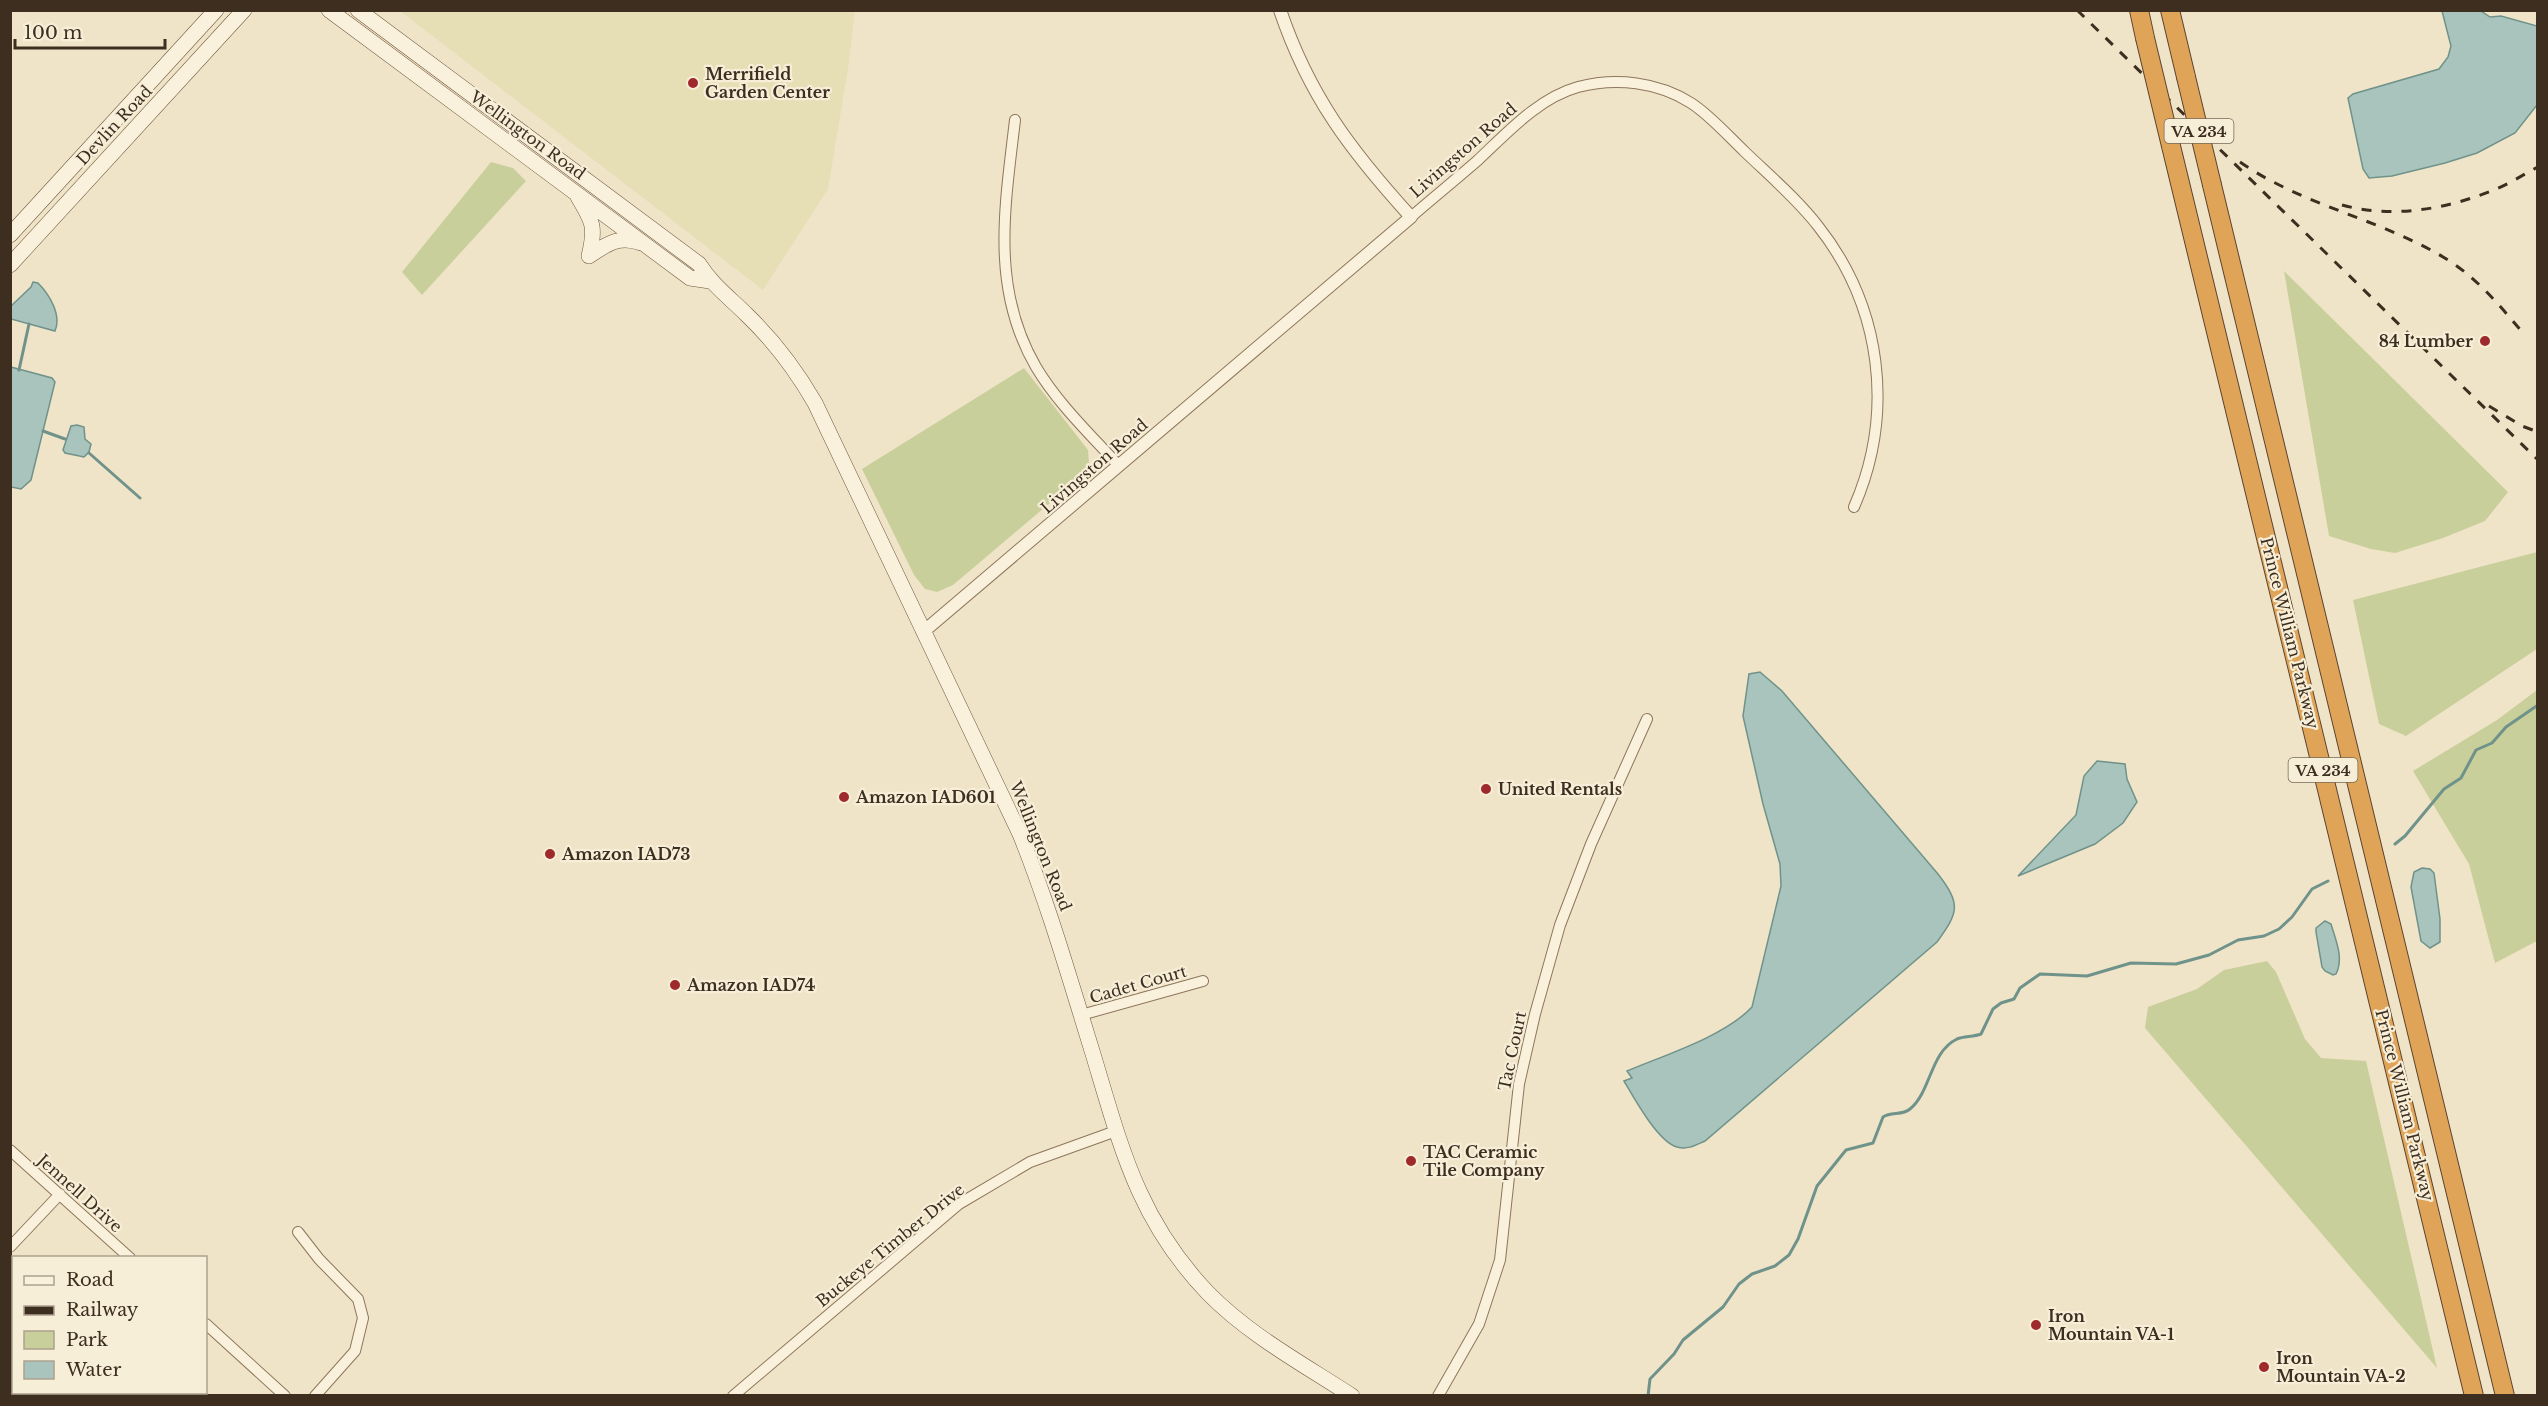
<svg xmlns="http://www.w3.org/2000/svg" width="2548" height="1406" font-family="'Libre Baskerville',serif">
<rect width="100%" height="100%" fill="#f0e4c8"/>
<path fill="#e6deb5" d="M 400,11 L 855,11 L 848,69 L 828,189 L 763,290 Z"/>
<path fill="#c9cf9b" d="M 491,162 L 513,168 L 526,181 L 422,295 L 402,272 Z
M 2284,271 L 2508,492 L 2485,521 L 2443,538 L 2395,553 L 2371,549 L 2329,536 Z
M 1024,368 L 1088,450 L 1089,464 L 1083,475 L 953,585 L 937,592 L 925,589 L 914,575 L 862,469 Z
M 2537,552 L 2537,649 L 2406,736 L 2379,724 L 2353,600 Z
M 2537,690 L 2537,941 L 2495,963 L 2469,864 L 2413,771 L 2497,720 Z
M 2267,961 L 2276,972 L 2305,1039 L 2321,1058 L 2366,1061 L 2437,1368 L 2145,1028 L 2148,1007 L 2197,989 L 2224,970 Z"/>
<path fill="#a9c4bc" stroke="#6f938a" stroke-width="1.5" d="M 2442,11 L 2481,11 L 2490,17 L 2501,16 L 2537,26 L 2537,105 L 2515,133 L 2477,153 L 2445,163 L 2392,176 L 2369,178 L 2363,169 L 2348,98 L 2353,94 L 2439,69 L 2448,57 L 2451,46 Z
M 33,282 L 38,283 C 49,294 62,315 55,331 L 11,319 L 11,306 L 31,287 Z
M 11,367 L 52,378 L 55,382 L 31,480 L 21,489 L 11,487 Z
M 77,425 L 84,427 L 85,439 L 91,444 L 89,452 L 84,457 L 65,453 L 63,450 L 71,426 Z
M 1760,672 L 1782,691 L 1938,874 C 1961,904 1959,912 1937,942 L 1705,1141 C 1696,1145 1688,1150 1677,1147 C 1658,1142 1634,1098 1624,1081 L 1632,1078 L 1627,1071 C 1665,1055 1725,1036 1752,1007 L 1781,886 L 1780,864 L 1763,804 L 1743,716 L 1749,674 Z
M 2097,761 L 2125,764 L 2127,779 L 2137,802 L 2123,823 L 2095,844 L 2018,876 L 2076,815 L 2084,776 Z
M 2422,868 L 2430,869 L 2434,873 L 2440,919 L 2440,942 L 2430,948 L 2421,941 L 2411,887 L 2414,872 Z
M 2325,921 L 2331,924 C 2336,941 2344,958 2336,974 L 2333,975 L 2325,971 L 2322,967 L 2316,932 L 2316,928 Z"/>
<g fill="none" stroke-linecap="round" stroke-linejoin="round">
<path stroke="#6f938a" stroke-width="3" d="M 19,370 L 29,324
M 43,431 L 65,439
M 89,453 L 140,498
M 2395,844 L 2405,836 L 2444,789 L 2461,778 L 2476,750 L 2492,743 L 2506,727 L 2538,705
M 1648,1396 L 1650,1379 L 1674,1354 L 1683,1340 L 1723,1307 L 1739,1284 L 1752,1274 L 1775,1266 L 1789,1255 L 1798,1239 L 1817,1186 L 1846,1150 L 1873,1143 L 1883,1117 C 1891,1111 1902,1116 1910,1109 C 1931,1092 1930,1052 1957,1039 C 1964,1036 1973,1037 1981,1034 L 1993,1009 L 2001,1003 L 2014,999 L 2020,988 L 2040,974 L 2087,976 L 2131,963 L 2176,964 L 2209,955 L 2238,940 L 2264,936 L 2279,929 L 2292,917 L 2312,889 L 2328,881"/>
<g stroke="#8d765c" stroke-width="12">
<path id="minor" d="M 1015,120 C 1005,206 990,288 1036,367 C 1058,404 1091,435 1119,466
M 1411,217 C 1433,198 1455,180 1477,161 C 1506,134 1538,98 1578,87 C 1616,77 1658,82 1691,103 C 1711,116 1728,136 1745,152 C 1770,176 1797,199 1818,226 C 1882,307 1895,413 1854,507
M 1081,1015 L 1203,981
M 10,1150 L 130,1258
M 298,1232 L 319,1259 L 358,1299 L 363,1318 L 355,1351 L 315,1396
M 10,1247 L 60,1194
M 206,1324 L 285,1396
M 733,1396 L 959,1204 L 1030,1162 L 1116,1131
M 1438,1396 L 1479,1324 L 1500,1260 L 1519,1084 L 1535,1014 L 1560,925 L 1591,844 L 1647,719"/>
</g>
<g stroke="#8d765c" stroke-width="14">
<path id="tertiary" d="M 923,632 L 1411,217 C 1351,151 1309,96 1280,10"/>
</g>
<g stroke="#6f573f" stroke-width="16">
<path id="secondary" d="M 329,10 L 690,278 L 710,281
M 358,10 L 699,264 C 712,285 730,298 747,315 C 774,341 796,370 815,403 L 1020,834 C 1049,906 1070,980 1093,1054 C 1121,1147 1138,1220 1208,1293 C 1249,1335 1303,1364 1352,1396
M 578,197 C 593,222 596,227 589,256
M 10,235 L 216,10
M 589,256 C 607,244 619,235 641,243
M 10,265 L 244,10"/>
</g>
<g stroke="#5b4430" stroke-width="20">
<path id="motorway" d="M 2139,10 L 2145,38
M 2170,10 L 2186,77
M 2171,146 L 2474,1396
M 2212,185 L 2505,1396"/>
</g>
<use href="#minor" stroke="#faf1dc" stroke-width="10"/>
<use href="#tertiary" stroke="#faf1dc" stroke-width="12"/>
<use href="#secondary" stroke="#faf1dc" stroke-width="15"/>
<use href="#motorway" stroke="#e0a458" stroke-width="18"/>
<path stroke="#3d2e20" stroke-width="3" stroke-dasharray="10 10" stroke-linecap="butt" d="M 2077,10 L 2538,460
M 2240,162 C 2303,206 2382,219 2448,260 C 2478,279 2500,306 2523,333
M 2342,205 C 2393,219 2448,209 2496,189 C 2511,183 2524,174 2538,167
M 2489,406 L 2522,426 L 2538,432"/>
<g stroke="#5b4430" stroke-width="20" stroke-linecap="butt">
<path id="motorway-bridge" d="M 2145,38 L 2171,146
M 2186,77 L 2212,185"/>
</g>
<use href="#motorway-bridge" stroke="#e0a458" stroke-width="18"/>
</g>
<g fill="#9e2a2b" stroke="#f7eed8" stroke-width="2">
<circle cx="693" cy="83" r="6"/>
<circle cx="2485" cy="341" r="6"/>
<circle cx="1486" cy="789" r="6"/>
<circle cx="844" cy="797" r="6"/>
<circle cx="550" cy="854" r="6"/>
<circle cx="675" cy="985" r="6"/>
<circle cx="1411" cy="1161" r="6"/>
<circle cx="2036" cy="1325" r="6"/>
<circle cx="2264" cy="1367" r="6"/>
</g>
<g text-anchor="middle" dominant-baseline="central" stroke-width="4.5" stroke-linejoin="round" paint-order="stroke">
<g fill="#f7eed8" stroke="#756857" stroke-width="1.5">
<rect x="2164.5" y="119" width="69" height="24" rx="4.5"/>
<rect x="2288.5" y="758" width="69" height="24" rx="4.5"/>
</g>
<g font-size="15" font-weight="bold" fill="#3d2e20">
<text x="2199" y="131">VA 234</text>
<text x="2323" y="770">VA 234</text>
</g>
<g font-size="16" font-weight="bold" fill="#3d2e20" stroke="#f7eed8" text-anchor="start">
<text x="705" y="74">Merrifield<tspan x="705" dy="18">Garden Center</tspan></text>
<text x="2473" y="341" text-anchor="end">84 Lumber</text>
<text x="1498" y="789">United Rentals</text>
<text x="856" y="797">Amazon IAD601</text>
<text x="562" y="854">Amazon IAD73</text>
<text x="687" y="985">Amazon IAD74</text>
<text x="1423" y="1152">TAC Ceramic<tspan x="1423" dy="18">Tile Company</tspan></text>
<text x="2048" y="1316">Iron<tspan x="2048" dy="18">Mountain VA-1</tspan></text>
<text x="2276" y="1358">Iron<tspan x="2276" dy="18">Mountain VA-2</tspan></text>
</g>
<g font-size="16" fill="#3d2e20" stroke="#f7eed8">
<text transform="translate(114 125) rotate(-47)">Devlin Road</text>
<text transform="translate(528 135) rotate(36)">Wellington Road</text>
<text transform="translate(1463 150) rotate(-41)">Livingston Road</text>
<text transform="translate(1094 466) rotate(-41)">Livingston Road</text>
<text transform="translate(2290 633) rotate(76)">Prince William Parkway</text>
<text transform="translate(1041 846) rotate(68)">Wellington Road</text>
<text transform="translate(1138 984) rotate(-16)">Cadet Court</text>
<text transform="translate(1512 1051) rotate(-78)">Tac Court</text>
<text transform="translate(2405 1105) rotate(76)">Prince William Parkway</text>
<text transform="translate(80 1193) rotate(42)">Jennell Drive</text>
<text transform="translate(890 1245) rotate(-39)">Buckeye Timber Drive</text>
</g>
</g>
<rect width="2548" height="1406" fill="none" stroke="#3d2e20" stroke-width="24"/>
<rect x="12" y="1256" width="195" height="138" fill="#f7eed8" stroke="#ada18e" stroke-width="1.5"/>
<rect x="24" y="1276" width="30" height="9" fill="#faf1dc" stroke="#ada18e" stroke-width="1.5"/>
<text x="66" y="1286" font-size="18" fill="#3d2e20">Road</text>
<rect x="24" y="1306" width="30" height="9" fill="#3d2e20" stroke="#ada18e" stroke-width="1.5"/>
<text x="66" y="1316" font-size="18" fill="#3d2e20">Railway</text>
<rect x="24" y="1331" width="30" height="18" fill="#c9cf9b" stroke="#ada18e" stroke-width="1.5"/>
<text x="66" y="1346" font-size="18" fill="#3d2e20">Park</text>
<rect x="24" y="1361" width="30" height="18" fill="#a9c4bc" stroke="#ada18e" stroke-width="1.5"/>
<text x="66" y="1376" font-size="18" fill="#3d2e20">Water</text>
<path d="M15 39v9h150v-9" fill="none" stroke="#3d2e20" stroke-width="3"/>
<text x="24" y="39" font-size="18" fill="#3d2e20" stroke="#f7eed8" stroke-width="4.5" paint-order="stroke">100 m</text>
</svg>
